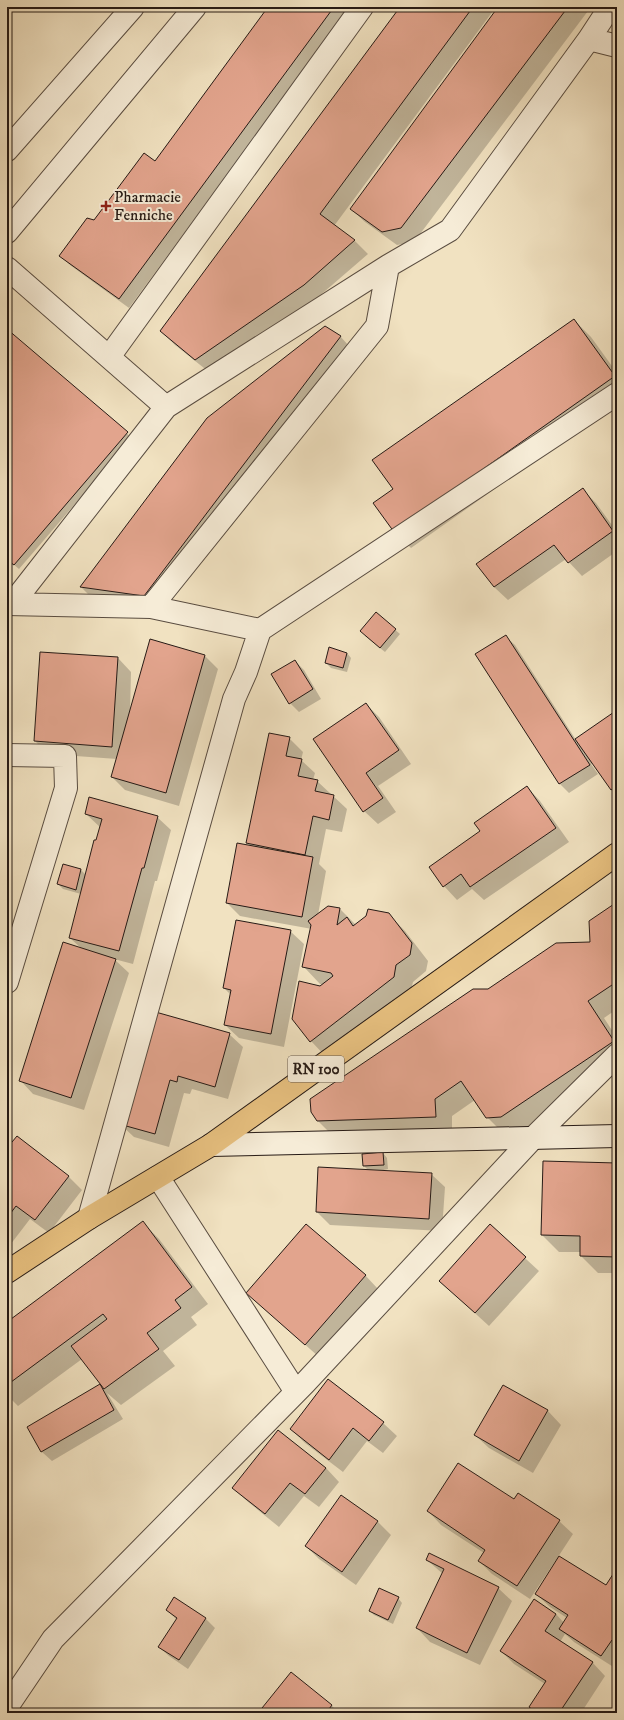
<svg xmlns="http://www.w3.org/2000/svg" width="624" height="1720" font-family="'IM FELL DW Pica',serif">
<rect width="100%" height="100%" fill="#f1e2c1"/>
<filter id="stains"><feTurbulence type="fractalNoise" baseFrequency=".005" numOctaves="4"/><feColorMatrix values="0 0 0 0 .2 0 0 0 0 .09 0 0 0 0 .02 0 0 0 .5 -.17"/></filter>
<radialGradient id="worn" r=".72"><stop offset=".6" stop-color="#630" stop-opacity="0"/><stop offset="1" stop-color="#630" stop-opacity=".3"/></radialGradient>
<path fill="#0003" d="M 270,7 L 350,7 L 129,308 L 70,265 L 61,256 L 155,162 Z
M 401,7 L 496,7 L 334,226 L 355,241 L 368,254 L 317,298 L 209,372 L 175,345 L 161,331 Z
M 500,7 L 591,7 L 414,242 L 397,245 L 365,222 L 351,209 Z
M 574,320 L 591,337 L 617,373 L 617,403 L 411,548 L 394,531 L 394,489 Z
M 7,331 L 132,438 L 19,569 L 7,559 Z
M 340,336 L 349,346 L 154,605 L 90,596 L 81,587 Z
M 583,490 L 596,503 L 617,532 L 617,551 L 582,576 L 566,559 L 508,600 L 494,587 L 478,564 Z
M 376,613 L 400,634 L 385,652 L 365,636 Z
M 505,636 L 515,645 L 576,740 L 617,711 L 617,794 L 593,763 L 591,764 L 598,774 L 569,793 L 560,784 L 476,655 Z
M 41,653 L 118,658 L 131,672 L 130,714 L 204,655 L 218,669 L 179,806 L 125,790 L 112,777 L 117,759 L 48,754 L 35,741 Z
M 347,653 L 351,658 L 347,672 L 331,668 L 326,663 Z
M 295,661 L 304,670 L 321,699 L 299,712 L 290,703 Z
M 366,704 L 379,717 L 411,764 L 378,786 L 396,812 L 378,824 L 364,811 Z
M 289,738 L 303,752 L 301,760 L 315,773 L 313,780 L 317,781 L 347,809 L 342,832 L 326,829 L 319,864 L 326,871 L 318,915 L 340,909 L 356,925 L 388,914 L 405,931 L 428,961 L 426,971 L 413,982 L 410,994 L 327,1058 L 311,1041 L 321,987 L 324,985 L 320,984 L 304,967 L 312,929 L 240,916 L 227,903 L 251,847 L 247,843 Z
M 527,787 L 540,801 L 569,842 L 484,900 L 472,889 L 457,900 L 444,886 L 482,831 Z
M 86,814 L 157,817 L 171,830 L 157,881 L 155,881 L 133,964 L 114,959 L 129,973 L 84,1110 L 33,1094 L 20,1080 L 82,949 L 70,938 L 81,894 L 63,889 L 58,884 L 63,865 L 81,870 L 86,875 L 101,828 Z
M 617,903 L 617,1009 L 604,1018 L 617,1038 L 617,1067 L 518,1133 L 504,1134 L 487,1117 L 475,1100 L 452,1116 L 452,1133 L 335,1138 L 318,1121 L 488,990 L 592,943 Z
M 290,931 L 304,944 L 284,1047 L 239,1038 L 225,1025 L 231,995 L 224,988 Z
M 152,1013 L 229,1034 L 243,1047 L 228,1099 L 192,1089 L 190,1094 L 184,1093 L 169,1147 L 134,1137 L 120,1124 Z
M 17,1137 L 69,1177 L 82,1190 L 49,1233 L 30,1219 L 7,1249 L 7,1150 Z
M 383,1153 L 387,1158 L 388,1169 L 379,1171 L 431,1174 L 445,1187 L 442,1231 L 330,1225 L 317,1212 L 319,1168 L 368,1170 L 364,1166 Z
M 617,1164 L 617,1273 L 598,1273 L 581,1256 L 581,1252 L 559,1252 L 542,1235 Z
M 142,1222 L 159,1239 L 208,1304 L 191,1317 L 197,1325 L 163,1351 L 175,1366 L 121,1405 L 107,1393 L 123,1419 L 52,1461 L 42,1452 L 28,1427 L 99,1385 L 104,1389 L 82,1359 L 18,1406 L 7,1395 L 7,1323 Z
M 490,1226 L 539,1271 L 489,1326 L 454,1294 Z
M 365,1275 L 378,1289 L 319,1357 L 247,1293 Z
M 504,1386 L 548,1411 L 561,1425 L 533,1473 L 489,1448 L 475,1435 Z
M 383,1423 L 397,1436 L 383,1453 L 367,1441 L 343,1472 L 305,1443 L 291,1429 Z
M 278,1431 L 326,1468 L 339,1482 L 319,1507 L 304,1496 L 279,1527 L 247,1501 L 233,1488 Z
M 514,1501 L 559,1521 L 573,1534 L 558,1557 L 606,1587 L 617,1570 L 617,1665 L 615,1668 L 574,1642 L 565,1634 L 560,1642 L 592,1662 L 605,1676 L 581,1713 L 536,1713 L 530,1707 L 545,1684 L 514,1664 L 501,1651 L 534,1600 L 556,1614 L 564,1623 L 567,1618 L 550,1607 L 536,1594 L 557,1561 L 556,1560 L 530,1599 L 492,1574 L 479,1561 L 484,1553 L 441,1525 L 428,1511 Z
M 378,1522 L 391,1535 L 356,1585 L 319,1559 L 306,1546 Z
M 427,1560 L 498,1588 L 512,1601 L 480,1665 L 430,1642 L 417,1628 L 443,1574 Z
M 174,1598 L 206,1619 L 215,1628 L 188,1669 L 169,1656 L 159,1647 L 177,1620 L 167,1610 Z
M 398,1598 L 402,1603 L 393,1624 L 374,1615 L 370,1611 Z
M 291,1673 L 332,1706 L 339,1713 L 259,1713 Z"/>
<path fill="#e2a48d" stroke="#261a15" d="M 268,7 L 334,7 L 119,299 L 59,256 L 87,218 L 94,220 L 144,153 L 155,161 Z
M 400,7 L 473,7 L 320,214 L 355,240 L 304,285 L 195,360 L 160,331 Z
M 498,7 L 568,7 L 401,228 L 382,232 L 350,209 Z
M 574,319 L 615,376 L 394,532 L 373,503 L 393,489 L 372,460 Z
M 325,326 L 341,336 L 144,596 L 80,587 L 207,418 Z
M 7,329 L 128,432 L 14,565 L 7,560 Z
M 583,488 L 613,531 L 568,563 L 554,545 L 494,587 L 476,564 Z
M 376,612 L 396,629 L 380,648 L 360,631 Z
M 506,635 L 590,765 L 559,784 L 475,654 Z
M 150,639 L 205,655 L 166,793 L 111,777 Z
M 329,647 L 347,653 L 343,668 L 325,663 Z
M 40,652 L 118,657 L 112,747 L 34,741 Z
M 295,660 L 313,689 L 289,704 L 271,674 Z
M 366,703 L 399,750 L 366,773 L 383,798 L 363,812 L 313,739 Z
M 617,710 L 617,786 L 611,790 L 575,739 Z
M 269,733 L 290,737 L 286,756 L 302,759 L 298,776 L 318,780 L 315,791 L 334,795 L 329,820 L 313,816 L 305,855 L 246,843 Z
M 527,786 L 556,828 L 470,887 L 461,874 L 443,887 L 429,867 L 480,831 L 474,823 Z
M 89,797 L 158,816 L 144,868 L 142,868 L 119,951 L 69,938 L 94,840 L 96,840 L 102,819 L 85,814 Z
M 237,843 L 313,857 L 302,917 L 226,903 Z
M 63,864 L 81,869 L 76,890 L 57,884 Z
M 617,902 L 617,986 L 615,983 L 588,1001 L 614,1041 L 501,1117 L 486,1118 L 461,1081 L 435,1099 L 436,1117 L 317,1121 L 311,1112 L 310,1099 L 473,989 L 488,989 L 556,943 L 590,942 L 589,921 Z
M 328,906 L 340,908 L 337,925 L 347,917 L 353,926 L 366,916 L 368,909 L 389,913 L 412,943 L 410,955 L 396,965 L 394,977 L 310,1042 L 292,1019 L 299,981 L 320,986 L 333,976 L 331,973 L 302,967 L 311,925 L 308,921 Z
M 236,920 L 291,930 L 271,1034 L 224,1025 L 231,990 L 223,988 Z
M 63,942 L 116,959 L 71,1098 L 19,1081 Z
M 152,1011 L 230,1033 L 215,1087 L 178,1076 L 177,1082 L 170,1080 L 155,1134 L 119,1124 Z
M 17,1136 L 69,1176 L 35,1220 L 16,1206 L 7,1218 L 7,1148 Z
M 383,1152 L 384,1165 L 363,1166 L 362,1154 Z
M 543,1161 L 617,1163 L 617,1257 L 580,1256 L 580,1236 L 541,1235 Z
M 318,1167 L 432,1173 L 429,1219 L 316,1212 Z
M 143,1221 L 192,1287 L 175,1300 L 181,1308 L 147,1333 L 159,1349 L 104,1389 L 71,1346 L 107,1319 L 103,1314 L 7,1385 L 7,1322 Z
M 306,1224 L 366,1275 L 305,1345 L 246,1293 Z
M 490,1224 L 526,1257 L 475,1313 L 439,1281 Z
M 328,1379 L 384,1422 L 369,1441 L 353,1428 L 329,1460 L 290,1429 Z
M 100,1384 L 114,1410 L 41,1452 L 27,1427 Z
M 503,1385 L 548,1410 L 519,1461 L 474,1435 Z
M 278,1430 L 326,1468 L 305,1494 L 290,1483 L 265,1514 L 232,1488 Z
M 458,1463 L 514,1499 L 518,1493 L 560,1520 L 517,1586 L 478,1561 L 485,1550 L 427,1511 Z
M 341,1495 L 378,1521 L 342,1572 L 305,1546 Z
M 429,1553 L 499,1587 L 467,1653 L 416,1628 L 444,1569 L 426,1560 Z
M 559,1556 L 606,1585 L 617,1568 L 617,1643 L 612,1640 L 601,1656 L 559,1629 L 568,1615 L 535,1594 Z
M 379,1588 L 399,1597 L 388,1620 L 369,1611 Z
M 174,1597 L 206,1618 L 179,1660 L 158,1647 L 177,1618 L 166,1610 Z
M 534,1599 L 556,1614 L 545,1631 L 593,1662 L 559,1713 L 537,1713 L 529,1707 L 546,1681 L 500,1651 Z
M 291,1672 L 332,1705 L 326,1713 L 258,1713 Z"/>
<g fill="none" stroke-linecap="round" stroke-linejoin="round">
<g stroke="#594c40" stroke-width="24">
<path id="minor" d="M 610,7 L 589,39 L 617,46
M 7,232 L 195,7
M 7,268 L 166,407
M 109,357 L 362,7
M 7,604 L 151,607 L 260,630
M 12,604 L 166,407 L 388,266 L 450,230 L 589,39
M 151,607 L 377,326 L 388,266
M 7,755 L 65,756 L 66,788 L 7,982
M 158,1177 L 296,1392
M 89,1218 L 234,699 L 246,672 L 260,630 L 617,394
M 7,1707 L 53,1639 L 305,1383 L 533,1138 L 617,1055"/>
</g>
<g stroke="#594c40" stroke-width="24">
<path id="tertiary" d="M 7,150 L 133,7"/>
</g>
<g stroke="#261a15" stroke-width="24">
<path id="secondary" d="M 211,1145 L 617,1136"/>
</g>
<g stroke="#261a15" stroke-width="24">
<path id="primary" d="M 7,1272 L 89,1218 L 211,1145 L 617,854"/>
</g>
<use href="#minor" stroke="#f6ecd7" stroke-width="22"/>
<use href="#tertiary" stroke="#f6ecd7" stroke-width="22"/>
<use href="#secondary" stroke="#f6ecd7" stroke-width="22"/>
<use href="#primary" stroke="#e8c180" stroke-width="22"/>
</g>
<path fill="#8f2418" stroke="#f6ecd7" stroke-width="1.5" d="M104 200h4v4h4v4h-4v4h-4v-4h-4v-4h4z"/>
<g text-anchor="middle" dominant-baseline="central" stroke-width="4" stroke-linejoin="round" paint-order="stroke">
<rect fill="#f6ecd7" stroke="#64594f" stroke-width="1" x="288" y="1056" width="56" height="26" rx="3"/>
<g font-size="15" font-weight="bold" fill="#261a15">
<text x="316" y="1069">RN 100</text>
</g>
<g font-size="16" fill="#261a15" stroke="#f6ecd7" text-anchor="start">
<text x="114" y="197">Pharmacie<tspan x="114" dy="18">Fenniche</tspan></text>
</g>
</g>
<rect width="624" height="1720" fill="none" stroke="#f1e2c1" stroke-width="24"/>
<rect x="8" y="8" width="608" height="1704" fill="none" stroke="#261a15" stroke-width="2"/>
<rect x="12" y="12" width="600" height="1696" fill="none" stroke="#261a15"/>
<rect width="100%" height="100%" filter="url(#stains)"/>
<rect width="100%" height="100%" fill="url(#worn)"/>
</svg>
